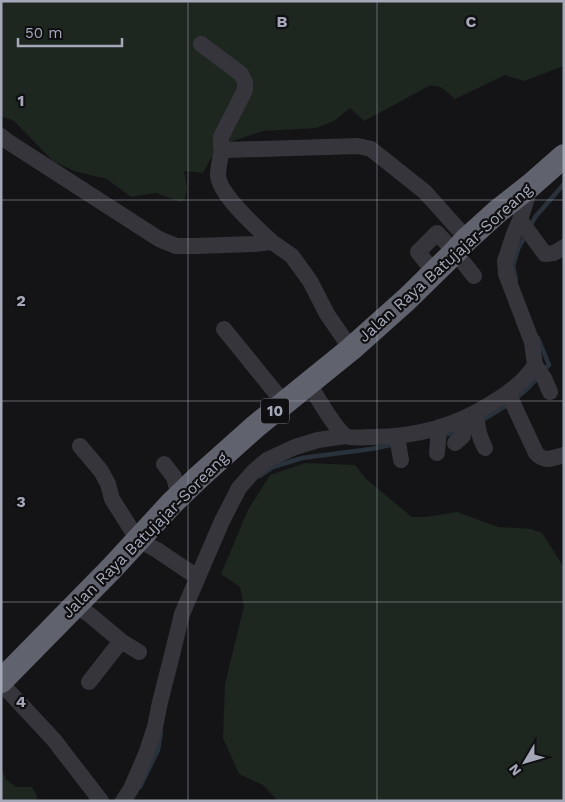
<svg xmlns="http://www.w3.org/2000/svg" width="565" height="802" font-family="'Work Sans',sans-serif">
<rect width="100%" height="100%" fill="#141416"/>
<path fill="#1e2620" d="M 1,1 L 564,1 L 564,66 L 524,81 L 505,75 L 455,99 C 446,91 441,84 429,86 L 364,121 L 350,108 L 334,121 L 316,128 L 263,131 L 227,143 L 211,158 L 203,173 L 184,171 L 187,188 L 185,198 L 181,202 L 156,193 L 131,197 L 107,179 L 74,171 L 53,161 L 14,121 L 1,116 Z
M 305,463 L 355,465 L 366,479 L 412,517 L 425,517 L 457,512 L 498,527 L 531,529 L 542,533 L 563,566 L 564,801 L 278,801 L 263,785 L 239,774 L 223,738 L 225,684 L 244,606 L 240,587 L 221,574 L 248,510 L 270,475 Z
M 1,768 L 6,779 L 16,787 L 32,787 L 37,796 L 36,801 L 1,801 Z"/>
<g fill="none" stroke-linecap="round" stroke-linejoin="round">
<path stroke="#29313b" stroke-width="4.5" d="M 530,226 L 536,216 L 564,184
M 516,280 L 513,266 L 518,249 L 526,235
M 538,338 L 549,365 L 543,371
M 515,399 L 527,389 L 538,377
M 481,421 L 509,404
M 442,435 L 459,432
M 260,476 L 273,467 L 302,458 L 371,449 L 395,444
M 140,787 L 158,750 L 161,732"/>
<path stroke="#35353b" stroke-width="16" d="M 201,44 L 241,74 L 245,82 L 245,90 L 221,137 L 221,145 L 222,148 C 221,157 218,167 218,175 C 219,195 258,229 272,242
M 1,136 L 7,141 L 159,239 L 176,246 L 196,246 L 254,244 L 272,242 L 292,256 L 310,281 L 327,314 L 351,349
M 222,148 L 226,150 L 358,146 L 371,149 L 425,192 L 467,239
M 520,220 L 545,254 L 554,253 L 564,247
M 434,272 L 418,252 L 437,233 L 455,252 L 474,276
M 224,329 L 284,403
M 535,365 L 544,378 L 550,392
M 308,383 C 315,393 336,431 346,436 C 353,439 365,437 373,437 C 416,437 456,426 492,403 C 509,393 524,382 535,365 L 532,342 L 506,274 L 505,261 L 514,234 L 520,220 L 531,185
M 508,393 L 536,453 C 545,463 552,458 564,455
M 474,414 C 478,421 477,428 480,436 C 481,440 483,444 485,448
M 397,436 L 401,460
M 455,443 L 463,436 L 463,432 L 459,420
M 80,446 L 101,471 L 108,484 L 112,499 L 138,540 L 157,550 L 197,577
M 437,453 L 439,427
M 164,464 L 174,477 L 179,496
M 75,605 L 90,615 L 121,641 L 139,652
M 89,682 L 121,641
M 1,683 L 54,740 L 101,801
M 123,801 L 131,789 L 146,754 L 155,727 L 160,702 L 171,659 L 182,614 L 222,521 L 239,488 L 254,471 L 267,460 L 295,447 L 318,440 L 346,436"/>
<path stroke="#60626d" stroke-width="24" d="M 1,681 L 112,568 L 171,504 L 200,476 L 256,426 L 351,349 L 407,299 L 455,252 L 467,239 L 498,211 L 531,185 L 564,156"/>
</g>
<path fill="none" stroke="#a4a8b8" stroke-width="1" stroke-opacity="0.55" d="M 188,1 L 188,801M 377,1 L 377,801M 1,200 L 564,200M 1,401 L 564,401M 1,602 L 564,602"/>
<g text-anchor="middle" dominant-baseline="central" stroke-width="4.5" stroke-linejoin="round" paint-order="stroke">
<rect fill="#0f0f11" stroke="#777a86" stroke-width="1" x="261" y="398.5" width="28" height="25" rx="4"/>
<g font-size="15" font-weight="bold" fill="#a4a8b8">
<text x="275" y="411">10</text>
</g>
<g font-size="16" fill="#a4a8b8" stroke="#0f0f11">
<text transform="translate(445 263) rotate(-42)">Jalan Raya Batujajar-Soreang</text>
<text transform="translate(145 535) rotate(-45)">Jalan Raya Batujajar-Soreang</text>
</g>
</g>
<g font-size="16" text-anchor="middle" font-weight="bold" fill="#a4a8b8" stroke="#0f0f11" stroke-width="4.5" stroke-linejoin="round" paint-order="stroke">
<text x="282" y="27">B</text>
<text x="471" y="27">C</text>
<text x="21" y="106">1</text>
<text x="21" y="306">2</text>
<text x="21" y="507">3</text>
<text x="21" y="707">4</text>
</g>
<rect width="565" height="802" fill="none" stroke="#a4a8b8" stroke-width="5"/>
<g transform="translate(525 762) rotate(232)" stroke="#0f0f11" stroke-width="4" paint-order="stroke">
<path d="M0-4L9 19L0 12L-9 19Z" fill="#a4a8b8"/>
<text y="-8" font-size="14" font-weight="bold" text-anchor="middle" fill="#a4a8b8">N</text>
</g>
<path d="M18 38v8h104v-8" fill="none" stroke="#a4a8b8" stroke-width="2.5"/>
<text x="25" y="38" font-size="15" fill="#a4a8b8" stroke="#0f0f11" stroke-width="4" paint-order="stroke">50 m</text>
</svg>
